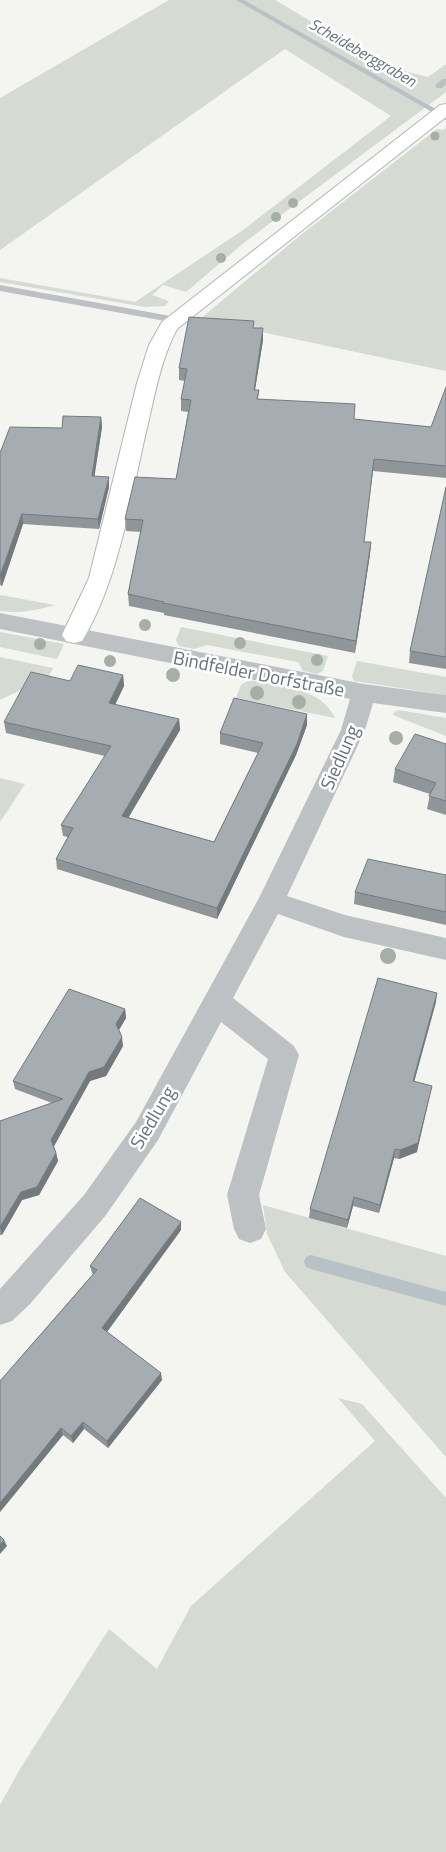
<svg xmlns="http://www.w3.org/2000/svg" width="446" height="1852" font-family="'Titillium Web',sans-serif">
<rect width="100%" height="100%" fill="#f4f4f1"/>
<path fill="#d5dad2" d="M 169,0 L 275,0 L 388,67 L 428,77 L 446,64 L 446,92 L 245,242 L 186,292 L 163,285 L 152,295 L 169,301 L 165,306 L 145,307 L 0,282 L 0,278 L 135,302 L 243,230 L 391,116 L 285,49 L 0,250 L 0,98 Z
M 446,128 L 446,371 L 200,319 L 302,234 L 437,129 L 443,130 Z
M 0,595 L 55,605 C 37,610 19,614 0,611 Z
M 181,627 L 328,656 L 323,671 L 317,674 L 303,671 L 298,662 L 207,645 L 194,649 L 179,646 L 176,640 Z
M 0,632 L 64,644 L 57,659 L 0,647 Z
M 0,657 L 53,668 L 44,686 L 33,684 L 0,700 Z
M 357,661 L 446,677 L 446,695 L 354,681 L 352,676 Z
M 249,680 C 279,687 321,687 335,718 L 236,698 L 241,685 Z
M 399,710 L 446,718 L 446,736 L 393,715 L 394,712 Z
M 0,778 L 25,784 L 0,822 Z
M 263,1205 L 446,1256 L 446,1457 L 285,1272 L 267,1234 Z
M 338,1398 L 362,1404 L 446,1498 L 446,1852 L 0,1852 L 0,1805 L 20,1769 L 109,1629 L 157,1669 L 191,1606 L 375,1441 Z"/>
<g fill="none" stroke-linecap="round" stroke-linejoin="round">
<path fill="#b8c1c6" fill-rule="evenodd" d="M 236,0 L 244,0 L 446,115 L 446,120 Z
M 443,79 L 446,79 L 446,84 L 442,88 L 436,88 L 436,84 Z
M 311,1255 L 446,1292 L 446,1306 L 311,1269 L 306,1267 L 304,1262 L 306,1257 Z"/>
<g stroke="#b2b6ba" stroke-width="2">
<path id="secondary" d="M 446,104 L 446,117 L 177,329 C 162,357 156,389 149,419 C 132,490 120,579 82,641 L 74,643 L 66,641 L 62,635 L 89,578 L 137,383 L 149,345 L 162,322 L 440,105 Z"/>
</g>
<path fill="#bdc1c4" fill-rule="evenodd" d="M 0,285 L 176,317 L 182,320 L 176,323 L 0,291 Z"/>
<path fill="#bdc1c4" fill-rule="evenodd" d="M 0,613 L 364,684 L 446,695 L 446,713 L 373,703 L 365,730 L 287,896 L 345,915 L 446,938 L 446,960 L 344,937 L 278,914 L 233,998 L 294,1046 L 299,1055 L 259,1195 L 266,1229 L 261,1239 L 250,1243 L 239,1239 L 234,1229 L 227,1195 L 268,1059 L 221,1022 L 158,1140 L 106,1215 L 30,1304 L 12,1321 L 0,1325 L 0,1289 L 84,1195 L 136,1122 L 259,898 L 341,730 L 350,699 L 0,629 Z"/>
<use href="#secondary" fill="#fff" fill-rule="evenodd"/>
</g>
<g fill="#a6afa3">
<circle cx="435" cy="136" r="4.5"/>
<circle cx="293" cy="203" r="5"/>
<circle cx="276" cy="217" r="5"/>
<circle cx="221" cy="258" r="5"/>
<circle cx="145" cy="625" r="6"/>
<circle cx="240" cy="643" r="6"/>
<circle cx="40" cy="644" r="6"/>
<circle cx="317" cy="660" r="6"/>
<circle cx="110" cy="661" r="6"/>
<circle cx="173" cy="675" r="7"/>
<circle cx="257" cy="693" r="7"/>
<circle cx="299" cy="702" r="7"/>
<circle cx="396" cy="738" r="7"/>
<circle cx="388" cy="956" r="8"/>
</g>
<path fill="#8f9599" d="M 254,328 L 263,340 L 255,390 L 259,390 L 258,399 L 354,419 L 431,427 L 446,387 L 446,478 L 373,471 L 364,542 L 371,542 L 370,554 L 355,653 L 164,615 L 164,613 L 129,606 L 128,594 L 141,532 L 126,531 L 125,519 L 176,479 L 188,412 L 181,411 L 181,399 L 185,381 L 179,380 L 179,368 Z
M 101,417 L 102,427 L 94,477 L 109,487 L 99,529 L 23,524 L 2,586 L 0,585 L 0,453 L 62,428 Z
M 446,487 L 446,669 L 409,663 L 410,651 Z
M 123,675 L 124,686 L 115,705 L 179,719 L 180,730 L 128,817 L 214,842 L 258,753 L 220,744 L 220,733 L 307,714 L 307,725 L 296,755 L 217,919 L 57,869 L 56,859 L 68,837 L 63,836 L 61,825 L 105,756 L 6,733 L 4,722 L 70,681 Z
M 446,744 L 446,815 L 427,809 L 430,794 L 393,782 L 395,769 Z
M 446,875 L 446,925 L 354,904 L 355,892 Z
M 436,1002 L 414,1081 L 417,1152 L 399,1159 L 394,1158 L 379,1213 L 353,1206 L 347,1228 L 309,1218 L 310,1209 Z
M 125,1009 L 126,1018 L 119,1030 L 123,1046 L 106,1076 L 90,1081 L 54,1146 L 56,1153 L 58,1161 L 39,1195 L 22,1200 L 2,1235 L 0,1235 L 0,1121 L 52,1103 L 15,1089 L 13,1081 Z
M 181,1230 L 107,1332 L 162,1380 L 108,1448 L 84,1429 L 73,1443 L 63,1435 L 0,1512 L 0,1381 L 93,1274 L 92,1273 L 90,1266 Z"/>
<path fill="#74797d" d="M 263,328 L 263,340 L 253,402 L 254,390 Z
M 101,417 L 102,427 L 93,486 L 92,476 Z
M 109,477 L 109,487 L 99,529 L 98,519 Z
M 22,514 L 23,524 L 2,586 L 0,576 Z
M 371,542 L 370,554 L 355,653 L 356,641 Z
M 123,675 L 124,686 L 110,715 L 109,703 Z
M 307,714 L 307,725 L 296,755 L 217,919 L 217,908 Z
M 179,719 L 180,730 L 123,827 L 122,816 Z
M 437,993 L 436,1002 L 412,1090 L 413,1081 Z
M 125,1009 L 126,1018 L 117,1033 L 116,1024 Z
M 122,1037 L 123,1046 L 106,1076 L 90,1081 L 53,1148 L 51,1140 L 89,1072 Z
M 432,1086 L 417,1152 L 399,1159 L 400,1150 Z
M 395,1149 L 394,1158 L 379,1213 L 380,1205 Z
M 56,1153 L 58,1161 L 39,1195 L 22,1200 L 2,1235 L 0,1227 L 21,1192 Z
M 354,1197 L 353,1206 L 347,1228 L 348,1220 Z
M 181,1222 L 181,1230 L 104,1336 L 102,1328 Z
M 161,1373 L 162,1380 L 108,1448 L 107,1441 Z
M 83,1422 L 84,1429 L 73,1443 L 71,1436 Z
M 61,1428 L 63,1435 L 0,1512 L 0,1503 Z
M 4,1540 L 7,1546 L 0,1554 L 0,1545 Z"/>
<path fill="#a6adb2" stroke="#74797d" d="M 189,317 L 254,321 L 253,328 L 263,328 L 254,390 L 259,390 L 257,399 L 355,404 L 354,419 L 431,427 L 446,387 L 446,466 L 374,459 L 364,542 L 371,542 L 356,641 L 163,603 L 164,602 L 128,594 L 143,520 L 125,519 L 135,477 L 176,479 L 191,400 L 181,399 L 187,369 L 179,368 Z
M 63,416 L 101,417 L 92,476 L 109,477 L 98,519 L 22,514 L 0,576 L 0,453 L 10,427 L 62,428 Z
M 446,487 L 446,657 L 410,651 Z
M 78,665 L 123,675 L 109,703 L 179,719 L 122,816 L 214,842 L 263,743 L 220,733 L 234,698 L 307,714 L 297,744 L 217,908 L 56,859 L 73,828 L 61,825 L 111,746 L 4,722 L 31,672 L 70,681 Z
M 415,734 L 446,744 L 446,801 L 429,796 L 436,783 L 395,769 Z
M 368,859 L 446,875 L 446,912 L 355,892 Z
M 378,978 L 437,993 L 413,1081 L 432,1086 L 418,1143 L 400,1150 L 395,1149 L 380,1205 L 354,1197 L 348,1220 L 310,1209 Z
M 69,989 L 125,1009 L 116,1024 L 122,1037 L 104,1067 L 89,1072 L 51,1140 L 56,1153 L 37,1187 L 21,1192 L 0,1227 L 0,1121 L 63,1099 L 13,1081 Z
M 140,1198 L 181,1222 L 102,1328 L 161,1373 L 107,1441 L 83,1422 L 71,1436 L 61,1428 L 0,1503 L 0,1381 L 97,1270 L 90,1266 Z
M 0,1536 L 4,1540 L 0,1545 Z"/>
<g text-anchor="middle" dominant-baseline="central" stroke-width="5" stroke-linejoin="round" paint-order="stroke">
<g font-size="16" font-style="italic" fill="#62747c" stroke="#fff">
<text transform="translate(363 52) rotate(30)">Scheideberggraben</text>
</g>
<g font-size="19" fill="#66737e" stroke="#fff">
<text transform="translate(259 673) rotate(11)">Bindfelder Dorfstraße</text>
<text transform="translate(339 757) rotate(-66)">Siedlung</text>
<text transform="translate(152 1117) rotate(-59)">Siedlung</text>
</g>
</g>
</svg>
